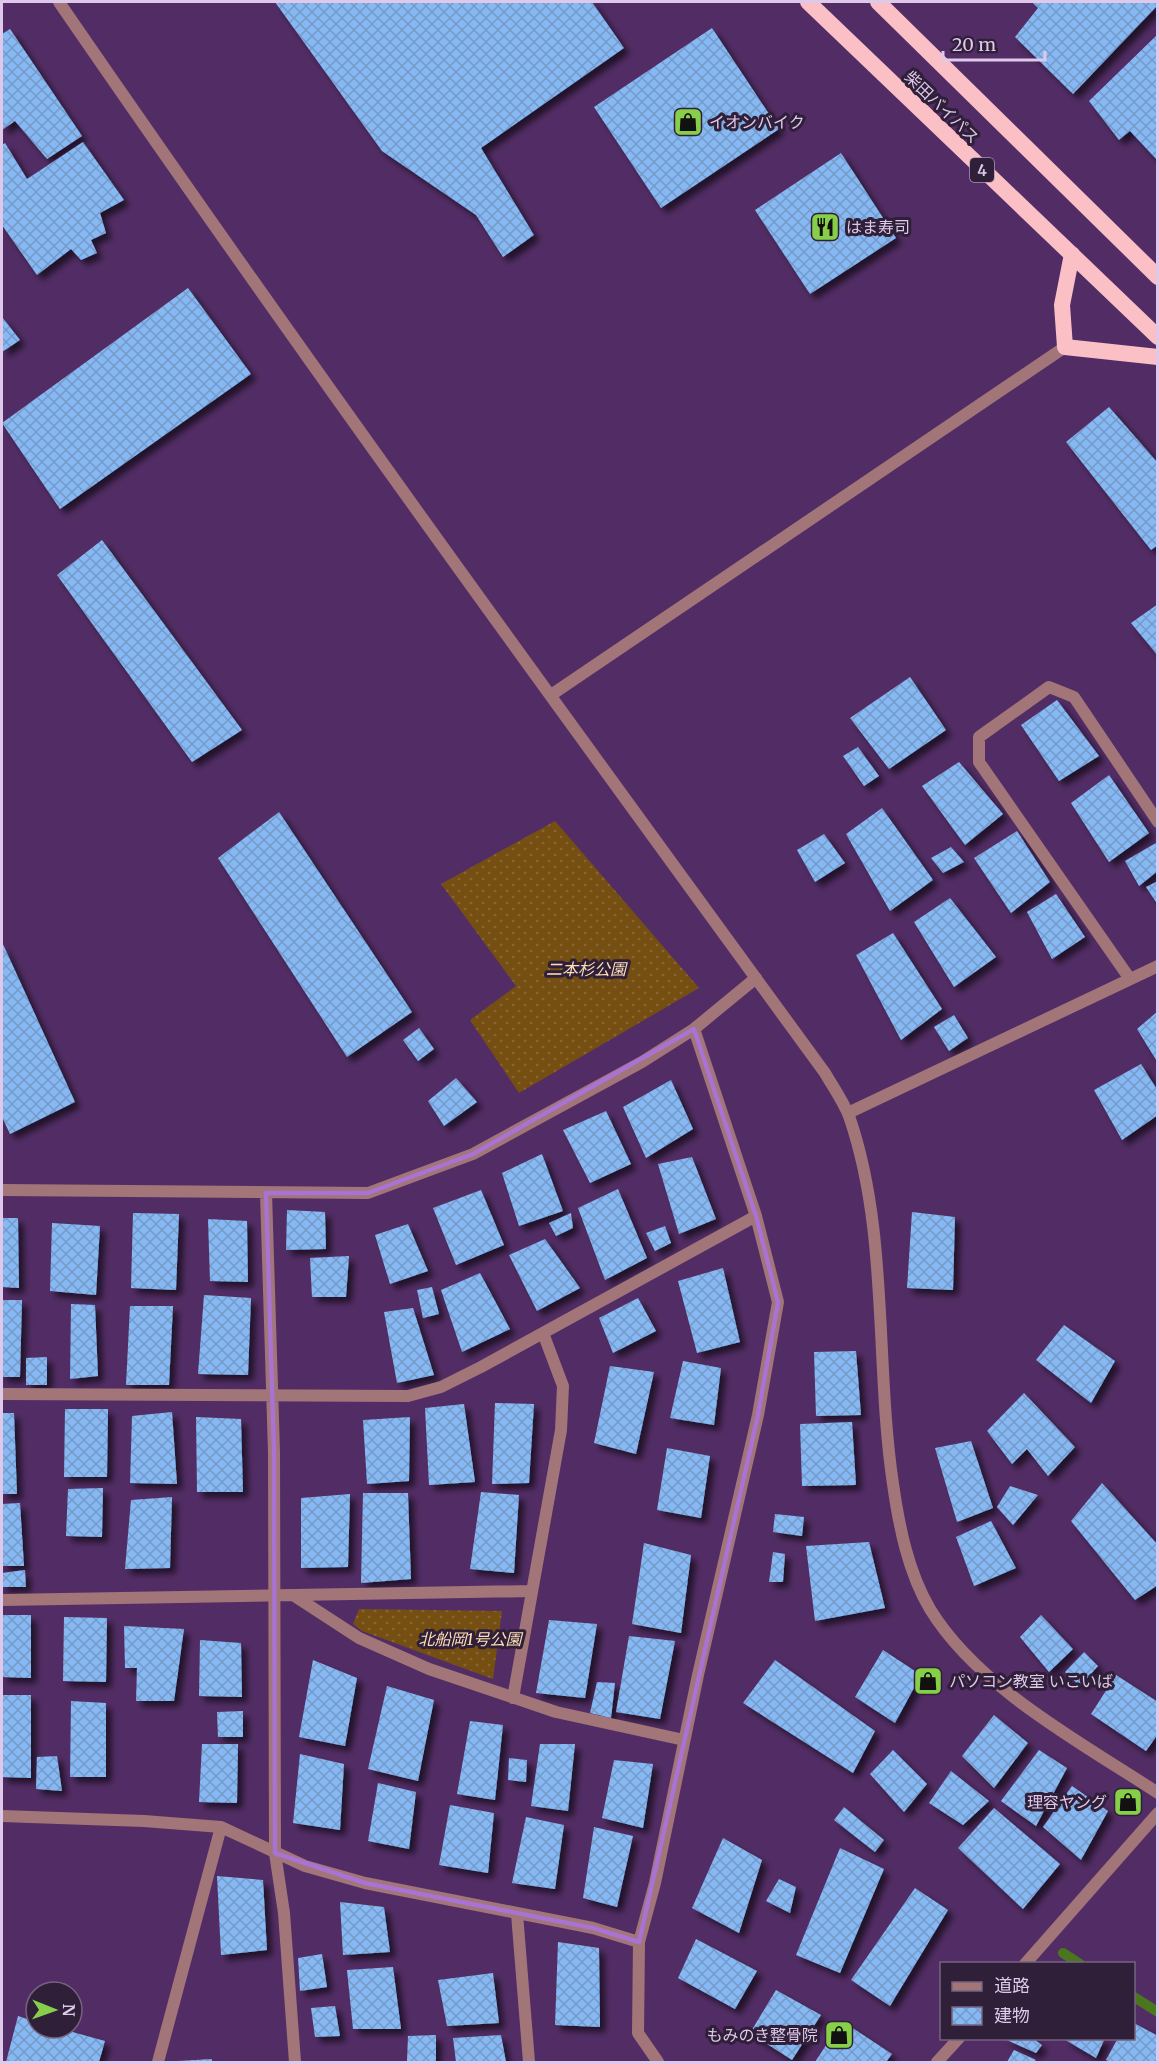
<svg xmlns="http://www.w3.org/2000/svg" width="1159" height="2064" font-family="Merriweather,'Noto Sans JP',serif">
<defs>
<pattern id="grass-dots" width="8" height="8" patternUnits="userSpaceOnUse" patternTransform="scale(1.5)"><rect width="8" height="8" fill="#754e11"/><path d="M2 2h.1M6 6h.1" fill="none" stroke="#886634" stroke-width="1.8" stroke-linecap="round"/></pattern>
<pattern id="building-cross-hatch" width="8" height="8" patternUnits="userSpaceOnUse" patternTransform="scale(1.5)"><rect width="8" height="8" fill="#86b9f4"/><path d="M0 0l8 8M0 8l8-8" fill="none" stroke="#759ac8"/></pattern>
<filter id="shadow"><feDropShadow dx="5.5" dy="5.5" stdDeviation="3" flood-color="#0009"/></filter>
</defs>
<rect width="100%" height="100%" fill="#522d65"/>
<path fill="url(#grass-dots)" d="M 555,821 L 699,988 L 519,1093 L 470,1020 L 516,986 L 441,884 Z
M 359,1609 L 502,1611 L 493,1679 L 362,1631 L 353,1624 Z"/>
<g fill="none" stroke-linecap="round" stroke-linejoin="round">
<path stroke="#49761e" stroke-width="10" d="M 1063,1953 L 1080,1964
M 1134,1997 L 1158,2012"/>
</g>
<path fill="url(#building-cross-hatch)" filter="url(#shadow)" d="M 275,2 L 592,2 L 624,48 L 481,148 L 534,235 L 503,257 L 476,215 L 382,151 Z
M 1032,2 L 1158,2 L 1158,5 L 1073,94 L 1015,37 L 1038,8 Z
M 712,28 L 779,129 L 661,208 L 594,107 Z
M 10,29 L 82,136 L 47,159 L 15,121 L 2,130 L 2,34 Z
M 1158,34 L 1158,161 L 1130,131 L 1119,140 L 1089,101 Z
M 83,142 L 124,200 L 100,213 L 106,233 L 91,240 L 97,253 L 81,260 L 71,249 L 37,275 L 2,225 L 2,145 L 5,143 L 27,179 Z
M 841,153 L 896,238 L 810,294 L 755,210 Z
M 188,288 L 251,374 L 60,509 L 2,423 Z
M 2,317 L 20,340 L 2,352 Z
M 1109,407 L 1158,463 L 1158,545 L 1151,550 L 1066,442 Z
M 102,540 L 242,730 L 192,762 L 57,575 Z
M 1158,604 L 1158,656 L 1131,623 Z
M 910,677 L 946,730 L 889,769 L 850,718 Z
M 1057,700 L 1099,756 L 1059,781 L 1021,725 Z
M 858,747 L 879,776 L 864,786 L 843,756 Z
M 959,762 L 1003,814 L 965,845 L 922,786 Z
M 1109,775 L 1149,833 L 1109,862 L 1071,803 Z
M 882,808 L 933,880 L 890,911 L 846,834 Z
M 279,812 L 412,1012 L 347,1057 L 218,858 Z
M 1017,831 L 1050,882 L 1011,913 L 974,858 Z
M 824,834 L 845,863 L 815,882 L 797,850 Z
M 1156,843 L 1158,871 L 1139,886 L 1125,861 Z
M 951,847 L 964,862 L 943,873 L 931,858 Z
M 1158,881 L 1158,905 L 1146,887 Z
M 1056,894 L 1085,937 L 1052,959 L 1027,912 Z
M 950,898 L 996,957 L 954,987 L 914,922 Z
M 893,933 L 942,1009 L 901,1040 L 856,955 Z
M 2,942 L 75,1102 L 10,1134 L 2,1117 Z
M 1158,1011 L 1158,1063 L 1137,1029 Z
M 954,1015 L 968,1038 L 949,1051 L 934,1027 Z
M 419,1028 L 434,1049 L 418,1061 L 403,1040 Z
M 1141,1064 L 1158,1091 L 1158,1115 L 1122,1140 L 1094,1090 Z
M 456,1078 L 477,1102 L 444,1126 L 428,1101 Z
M 671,1080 L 693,1129 L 646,1158 L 623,1107 Z
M 606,1111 L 631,1164 L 590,1183 L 563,1130 Z
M 542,1154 L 563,1211 L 519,1226 L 502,1173 Z
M 692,1157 L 716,1219 L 679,1234 L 658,1164 Z
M 618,1189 L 647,1258 L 605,1280 L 578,1208 Z
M 481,1190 L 504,1245 L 456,1265 L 433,1208 Z
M 287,1210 L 325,1212 L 326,1249 L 286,1250 Z
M 912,1212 L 955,1217 L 953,1290 L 907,1288 Z
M 133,1213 L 179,1214 L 176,1290 L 131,1288 Z
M 571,1213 L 573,1228 L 556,1236 L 549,1223 Z
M 2,1218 L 18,1218 L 19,1288 L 2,1287 Z
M 208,1219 L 247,1221 L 248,1282 L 210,1281 Z
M 52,1223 L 100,1226 L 96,1295 L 50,1291 Z
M 408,1224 L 428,1271 L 390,1284 L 375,1235 Z
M 665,1226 L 671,1243 L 655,1251 L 646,1233 Z
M 545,1239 L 580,1288 L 537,1311 L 509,1255 Z
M 349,1256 L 346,1297 L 312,1297 L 310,1258 Z
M 723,1268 L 740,1342 L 697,1353 L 678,1281 Z
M 480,1273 L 510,1329 L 462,1352 L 441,1290 Z
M 432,1287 L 439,1314 L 423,1318 L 417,1290 Z
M 204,1295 L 251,1298 L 248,1375 L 198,1374 Z
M 638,1298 L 656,1331 L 613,1353 L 599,1318 Z
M 2,1300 L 22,1300 L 20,1377 L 2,1377 Z
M 71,1304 L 95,1305 L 98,1376 L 70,1379 Z
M 130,1306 L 173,1306 L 169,1385 L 126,1385 Z
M 413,1308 L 434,1375 L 397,1383 L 384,1312 Z
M 1064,1325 L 1115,1361 L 1091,1403 L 1036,1360 Z
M 856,1351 L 861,1415 L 816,1416 L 814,1352 Z
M 47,1357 L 47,1385 L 26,1385 L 26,1358 Z
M 683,1361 L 721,1368 L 714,1425 L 670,1418 Z
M 610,1366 L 654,1372 L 636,1454 L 594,1443 Z
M 1024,1393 L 1075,1447 L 1048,1476 L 1027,1449 L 1012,1464 L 987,1431 Z
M 495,1403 L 534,1404 L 529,1483 L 492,1484 Z
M 464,1404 L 475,1482 L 429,1485 L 425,1408 Z
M 65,1409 L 108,1409 L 107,1477 L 64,1477 Z
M 172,1412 L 177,1484 L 130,1483 L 132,1416 Z
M 2,1413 L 14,1413 L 17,1494 L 2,1494 Z
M 196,1417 L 241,1419 L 243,1492 L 197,1492 Z
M 410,1417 L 409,1481 L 367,1484 L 363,1420 Z
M 852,1422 L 856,1485 L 802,1486 L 800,1424 Z
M 971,1441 L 993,1508 L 957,1522 L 935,1448 Z
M 667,1448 L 710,1456 L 701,1518 L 657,1510 Z
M 1102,1483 L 1158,1545 L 1158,1585 L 1135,1600 L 1071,1521 Z
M 1010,1486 L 1038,1495 L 1013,1525 L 997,1507 Z
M 103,1488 L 102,1537 L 66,1536 L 68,1489 Z
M 481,1492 L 519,1495 L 514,1573 L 470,1569 Z
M 363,1493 L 408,1493 L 411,1579 L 361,1583 Z
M 350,1494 L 348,1567 L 301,1568 L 301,1498 Z
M 172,1497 L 170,1568 L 125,1569 L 131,1500 Z
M 20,1503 L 24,1566 L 2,1566 L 2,1504 Z
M 775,1514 L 804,1517 L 802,1536 L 773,1532 Z
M 991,1521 L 1016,1568 L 974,1586 L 956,1537 Z
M 869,1542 L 885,1608 L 815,1621 L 806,1546 Z
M 644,1543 L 691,1555 L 681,1633 L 632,1624 Z
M 773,1552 L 785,1554 L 783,1582 L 769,1582 Z
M 25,1570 L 26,1587 L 2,1587 L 2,1573 Z
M 2,1615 L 31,1615 L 31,1678 L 2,1677 Z
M 1041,1615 L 1073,1649 L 1049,1672 L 1020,1637 Z
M 64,1617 L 107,1618 L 106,1682 L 63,1681 Z
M 549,1620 L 597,1624 L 585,1698 L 536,1693 Z
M 124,1626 L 184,1629 L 174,1701 L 136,1701 L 137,1668 L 125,1668 Z
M 629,1636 L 675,1641 L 660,1719 L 616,1712 Z
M 200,1640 L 241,1643 L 242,1697 L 199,1696 Z
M 883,1650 L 921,1675 L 895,1723 L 855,1697 Z
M 1084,1652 L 1098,1666 L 1080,1686 L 1065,1672 Z
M 313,1660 L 357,1678 L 345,1746 L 299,1737 Z
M 775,1660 L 875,1731 L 853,1773 L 743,1703 Z
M 1116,1675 L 1158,1702 L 1158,1734 L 1146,1751 L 1091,1714 Z
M 597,1682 L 615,1683 L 611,1718 L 590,1713 Z
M 387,1686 L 434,1700 L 418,1781 L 368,1769 Z
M 2,1695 L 31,1695 L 31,1778 L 2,1777 Z
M 71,1701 L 106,1703 L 106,1777 L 70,1777 Z
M 243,1711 L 243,1737 L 218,1737 L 217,1712 Z
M 994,1715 L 1028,1743 L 994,1788 L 962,1756 Z
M 470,1721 L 503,1725 L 495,1800 L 457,1794 Z
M 202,1744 L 238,1744 L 237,1803 L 199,1802 Z
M 540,1744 L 575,1744 L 568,1811 L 531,1806 Z
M 893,1750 L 927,1784 L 904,1812 L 870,1774 Z
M 1039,1750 L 1067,1768 L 1036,1826 L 1001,1801 Z
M 300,1754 L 344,1764 L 340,1830 L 293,1823 Z
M 57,1756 L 62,1791 L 36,1789 L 37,1757 Z
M 509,1758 L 527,1760 L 526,1782 L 508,1780 Z
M 614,1760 L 653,1764 L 643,1828 L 602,1818 Z
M 951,1771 L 989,1801 L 963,1825 L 929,1803 Z
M 378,1783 L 416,1792 L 409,1849 L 368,1841 Z
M 1072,1786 L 1108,1811 L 1081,1860 L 1043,1827 Z
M 450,1805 L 494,1813 L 488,1873 L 439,1865 Z
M 844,1807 L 884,1840 L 875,1852 L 834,1820 Z
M 994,1808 L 1060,1864 L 1023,1909 L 958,1848 Z
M 526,1817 L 564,1825 L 555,1889 L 512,1883 Z
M 594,1827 L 633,1836 L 617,1907 L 583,1898 Z
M 723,1838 L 762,1860 L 739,1933 L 692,1908 Z
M 840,1848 L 884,1869 L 840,1973 L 796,1955 Z
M 217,1876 L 263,1880 L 267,1950 L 221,1955 Z
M 779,1879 L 796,1887 L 790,1913 L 766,1901 Z
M 915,1888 L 948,1910 L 890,2006 L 851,1980 Z
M 340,1902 L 384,1907 L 390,1952 L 343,1955 Z
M 696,1939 L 757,1971 L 735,2009 L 678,1978 Z
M 558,1942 L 599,1948 L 600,2027 L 555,2025 Z
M 322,1954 L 327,1987 L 300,1991 L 298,1958 Z
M 393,1967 L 401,2029 L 353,2029 L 347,1970 Z
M 493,1973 L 499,2023 L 447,2026 L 438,1980 Z
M 776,1990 L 821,2015 L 792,2060 L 750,2033 Z
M 335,2006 L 340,2036 L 315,2037 L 311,2008 Z
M 18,2016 L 36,2022 L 36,2028 L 58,2028 L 105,2041 L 99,2062 L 6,2062 Z
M 842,2021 L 892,2054 L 886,2062 L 815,2062 Z
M 1134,2023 L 1158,2036 L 1158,2062 L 1110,2062 L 1106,2060 L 1118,2038 L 1134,2038 Z
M 436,2035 L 436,2061 L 407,2061 L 408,2036 Z
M 501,2035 L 506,2062 L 456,2062 L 453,2038 Z
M 1002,2038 L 1032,2038 L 1042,2045 L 1036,2053 Z
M 1062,2038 L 1105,2038 L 1096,2058 Z
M 1014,2050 L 1036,2060 L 1034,2062 L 1007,2062 Z
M 212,2059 L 212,2062 L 178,2062 L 178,2061 Z"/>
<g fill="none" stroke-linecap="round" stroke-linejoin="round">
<path stroke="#a27579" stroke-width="12" d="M 1130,979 L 979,762 L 979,737 L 1049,687 L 1074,697 L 1158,822
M 848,1113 L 1158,966
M 2,1190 L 368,1193 L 473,1154 L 642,1062 L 694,1029 L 756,978
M 266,1193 L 274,1452 L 275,1853 L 284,1913 L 295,2062
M 2,1394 L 408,1396 L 441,1387 L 481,1367 L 756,1216
M 294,1595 L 532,1591
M 2,1600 L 293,1595 L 359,1638 L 429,1669 L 556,1712 L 684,1740
M 513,1698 L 561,1430 L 563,1386 L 543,1333
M 2,1816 L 144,1821 L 221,1827 L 305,1866 L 365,1883 L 593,1928 L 639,1942
M 517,1914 L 529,2062
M 1025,1964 L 1158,1813
M 158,2062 L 221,1827
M 658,2062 L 638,2033 L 639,1942 L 655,1883 L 698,1675 L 758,1415 L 778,1302 L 756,1216 L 694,1029
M 937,2062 L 959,2038"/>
<path stroke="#a27579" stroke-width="12" d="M 59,2 C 307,363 566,718 825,1073 C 833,1087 843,1101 849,1116 C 889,1231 875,1364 893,1484 C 899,1526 908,1572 930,1609 C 978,1688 1082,1743 1158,1793
M 551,695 L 1065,347"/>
<path stroke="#fac0c5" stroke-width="16" d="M 808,2 L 1158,337
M 878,2 L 1158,277
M 1072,254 L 1062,305 L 1065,347 L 1158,357"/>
</g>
<path fill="none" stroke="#a873d2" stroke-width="4.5" stroke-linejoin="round" d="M 694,1029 L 756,1216 L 778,1302 L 758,1415 L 639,1942 L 593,1928 L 365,1883 L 275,1853 L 274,1452 L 266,1193 L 368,1193 L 473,1154 Z"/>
<defs>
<g id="shop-square" transform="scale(1.5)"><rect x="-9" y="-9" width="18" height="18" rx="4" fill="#88cf49" stroke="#2f1f38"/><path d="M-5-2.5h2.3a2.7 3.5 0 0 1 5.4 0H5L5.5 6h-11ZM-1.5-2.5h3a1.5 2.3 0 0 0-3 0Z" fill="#111"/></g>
<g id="restaurant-square" transform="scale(1.5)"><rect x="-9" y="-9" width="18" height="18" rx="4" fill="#88cf49" stroke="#2f1f38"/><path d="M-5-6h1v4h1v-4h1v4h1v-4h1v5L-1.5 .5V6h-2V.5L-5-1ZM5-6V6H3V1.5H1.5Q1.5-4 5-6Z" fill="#111"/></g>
</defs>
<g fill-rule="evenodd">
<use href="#shop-square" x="688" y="122"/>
<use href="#restaurant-square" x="825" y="227"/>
<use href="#shop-square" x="928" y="1681"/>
<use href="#shop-square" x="1128" y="1802"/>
<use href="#shop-square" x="839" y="2035"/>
</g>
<g text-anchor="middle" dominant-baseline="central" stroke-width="6" stroke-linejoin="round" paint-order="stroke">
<rect fill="#2f1f38" stroke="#aa96b5" stroke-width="1.5" x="970" y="158" width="24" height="24" rx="4.5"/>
<g font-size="15" font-weight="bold" fill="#dec9ea">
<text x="982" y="170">4</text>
</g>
<g font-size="16" fill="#dec9ea" stroke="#2f1f38">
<text transform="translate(942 107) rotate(44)">柴田バイパス</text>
</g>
<g font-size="16" fill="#dec9ea" stroke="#2f1f38" text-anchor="start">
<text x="709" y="122">イオンバイク</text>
<text x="846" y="227">はま寿司</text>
<text x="949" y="1681">パソコン教室 いこいば</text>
<text x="1107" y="1802" text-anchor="end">理容ヤング</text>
<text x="818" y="2035" text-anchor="end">もみのき整骨院</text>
</g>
<g font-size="16" font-style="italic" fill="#fedeb6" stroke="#2f1f38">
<text x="586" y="969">二本杉公園</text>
<text x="470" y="1639">北船岡1号公園</text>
</g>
</g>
<rect width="1159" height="2064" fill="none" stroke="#dec9ea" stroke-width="6"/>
<rect x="940" y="1962" width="195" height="78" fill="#2f1f38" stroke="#75637f" stroke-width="1.5"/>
<rect x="952" y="1982" width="30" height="9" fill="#a27579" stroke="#75637f" stroke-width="1.5"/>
<text x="994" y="1992" font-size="18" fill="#dec9ea">道路</text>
<rect x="952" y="2007" width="30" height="18" fill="url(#building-cross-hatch)" stroke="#75637f" stroke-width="1.5"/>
<text x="994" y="2022" font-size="18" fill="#dec9ea">建物</text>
<g transform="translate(54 2010) rotate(91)"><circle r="28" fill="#2f1f38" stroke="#75637f" stroke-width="1.5"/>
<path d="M0-4.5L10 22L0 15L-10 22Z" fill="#88cf49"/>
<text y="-9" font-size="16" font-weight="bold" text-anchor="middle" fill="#dec9ea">N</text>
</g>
<path d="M943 51v9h102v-9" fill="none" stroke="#dec9ea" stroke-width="3"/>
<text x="952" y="51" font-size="18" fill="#dec9ea" stroke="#2f1f38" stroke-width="4.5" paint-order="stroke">20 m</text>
</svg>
